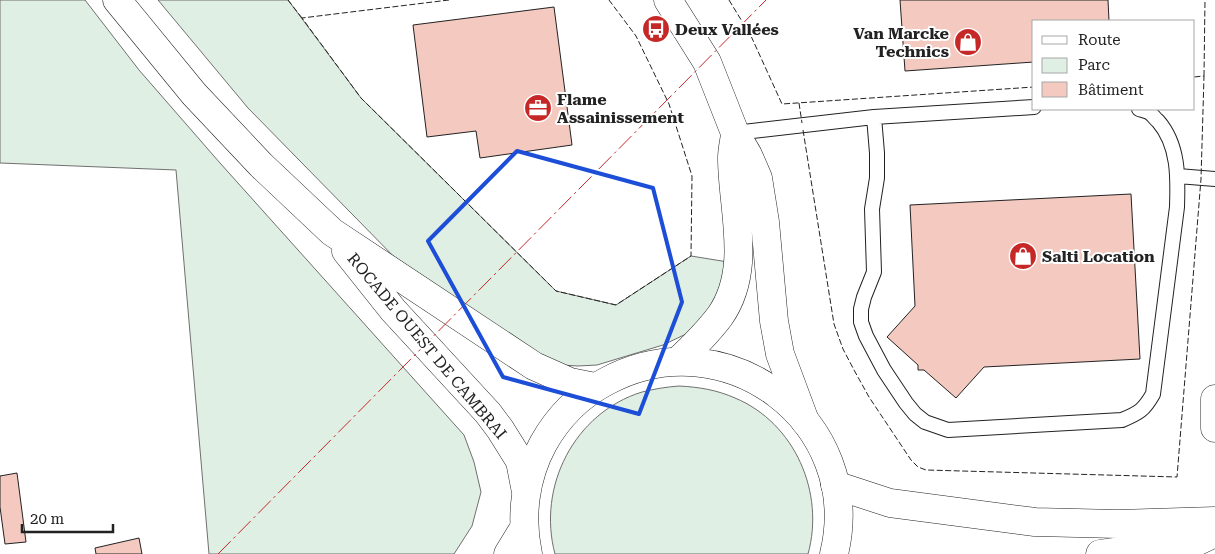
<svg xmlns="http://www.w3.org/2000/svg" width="1215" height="554" font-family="'Roboto Serif',serif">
<rect width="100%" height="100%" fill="#fff"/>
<path fill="#e0efe3" stroke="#6f6f6f" d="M 0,0 L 85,0 L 139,70 L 220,163 L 464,435 L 474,462 L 481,492 L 472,526 L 454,554 L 209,554 L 176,170 L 0,163 Z
M 158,0 L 288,0 L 361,98 L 556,291 L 616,305 L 691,256 L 728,262 L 721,296 L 702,322 L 686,334 L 663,345 L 597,365 L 578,366 L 561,365 L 539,357 L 404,267 L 248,108 Z
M 679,386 C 699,387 717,390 735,398 C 795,423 825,493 808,554 L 555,554 C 537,487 574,413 642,392 C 654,389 666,387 679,386 Z"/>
<path fill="#f3c9c0" stroke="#222" d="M 900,0 L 1108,0 L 1109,21 L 1034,21 L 1034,62 L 905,71 Z
M 554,7 L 572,145 L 480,158 L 476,131 L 427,137 L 413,25 Z
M 1131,194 L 1140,359 L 984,367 L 956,398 L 924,370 L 918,370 L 918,365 L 887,337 L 915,306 L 910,205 Z
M 17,473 L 26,542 L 5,544 L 0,507 L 0,476 Z
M 139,538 L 142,554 L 96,554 L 95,548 Z"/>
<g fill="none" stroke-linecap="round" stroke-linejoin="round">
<g stroke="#222" stroke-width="16">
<path id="lane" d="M 874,117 L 877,153 L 877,178 L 872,209 L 874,272 L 864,297 L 861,309 L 861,322 L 866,336 L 884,370 L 906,403 L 915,414 L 925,422 L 948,430 L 1122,420 C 1139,413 1144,410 1153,394 L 1177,207 C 1178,178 1179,145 1158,121 C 1155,119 1153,115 1150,113 C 1147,111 1142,110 1139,109
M 735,133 L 874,117 L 1034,107
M 1178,176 L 1215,179"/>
</g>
<g stroke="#222" stroke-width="29">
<path id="street" d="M 668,0 L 707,62 L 735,133 L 748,155 L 758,178 L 765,222 L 774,321 L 780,354 L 805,421
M 678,361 C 693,347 708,332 720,316 C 753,269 732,209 732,158 C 732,150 734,142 735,135
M 1215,399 L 1215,428"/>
</g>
<g stroke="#222" stroke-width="29">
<path id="secondary" d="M 835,485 L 890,503 L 1035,522 L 1118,524 L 1215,521
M 1100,554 L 1198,541 L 1215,533"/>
</g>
<g stroke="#222" stroke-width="29">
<path id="primary" d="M 508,554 L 524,528"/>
</g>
<g stroke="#222" stroke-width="29">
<path id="highway" d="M 117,0 L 194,94 L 261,165 L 332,232 L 534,366 L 570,382 L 595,387
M 346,251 L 393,310 L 488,413 L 500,429 L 520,461 L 526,492
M 528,554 C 520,517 525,477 543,444 C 558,417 580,395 607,381 C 726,317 866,422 834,554"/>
</g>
<use href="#lane" stroke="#fff" stroke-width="14"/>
<use href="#street" stroke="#fff" stroke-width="28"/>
<use href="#secondary" stroke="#fff" stroke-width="28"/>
<use href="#primary" stroke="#fff" stroke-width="28"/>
<use href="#highway" stroke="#fff" stroke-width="28"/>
<path stroke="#222" stroke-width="1" stroke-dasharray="6 2.5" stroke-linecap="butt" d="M 288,0 L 302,18
M 449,0 L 302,18 L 361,98 L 556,291 L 616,305 L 691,256 L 692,176 L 669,104 L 636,36 L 609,0
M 729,0 L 751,36 L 782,104 L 1034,87
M 1204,76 L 1205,0
M 799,103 L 802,123
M 803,130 L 834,324 L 843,349 L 854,370 L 869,397 L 911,460 L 918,467 L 926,470 L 1177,477 L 1201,179 L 1204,76 L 1194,77"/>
<path stroke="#c62828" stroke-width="1" stroke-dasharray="18 4 2.5 4" stroke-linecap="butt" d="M 218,554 L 766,0"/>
</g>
<path fill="none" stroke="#1d4ed8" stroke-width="4" stroke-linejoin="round" d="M 517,151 L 653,188 L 682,302 L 639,414 L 503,377 L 428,241 Z"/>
<defs>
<g id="bus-disc" transform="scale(1.4375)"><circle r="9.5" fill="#c62828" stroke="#fff"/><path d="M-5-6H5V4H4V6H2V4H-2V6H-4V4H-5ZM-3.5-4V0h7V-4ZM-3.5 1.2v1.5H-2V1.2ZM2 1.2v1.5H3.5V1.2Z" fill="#fff"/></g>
<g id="shop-disc" transform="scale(1.4375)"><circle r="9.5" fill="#c62828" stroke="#fff"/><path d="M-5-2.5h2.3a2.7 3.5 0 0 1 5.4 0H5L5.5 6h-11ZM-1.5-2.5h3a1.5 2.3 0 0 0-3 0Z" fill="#fff"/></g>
<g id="office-disc" transform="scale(1.4375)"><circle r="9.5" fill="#c62828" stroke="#fff"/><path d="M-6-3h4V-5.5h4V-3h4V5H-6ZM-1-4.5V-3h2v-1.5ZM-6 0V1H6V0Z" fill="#fff"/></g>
</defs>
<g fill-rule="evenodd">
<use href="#bus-disc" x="656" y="29"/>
<use href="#shop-disc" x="968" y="42"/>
<use href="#office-disc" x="538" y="108"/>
<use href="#shop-disc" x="1023" y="256"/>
</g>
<g text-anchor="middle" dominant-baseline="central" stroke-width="4" stroke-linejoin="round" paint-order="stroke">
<g font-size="16" font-weight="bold" fill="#222" stroke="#fff" text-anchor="start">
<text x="675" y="29">Deux Vallées</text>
<text x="949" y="33" text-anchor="end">Van Marcke<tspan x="949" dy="18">Technics</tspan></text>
<text x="557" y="99">Flame<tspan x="557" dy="18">Assainissement</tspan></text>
<text x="1042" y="256">Salti Location</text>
</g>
<g font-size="16" fill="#222" stroke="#fff">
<text transform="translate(427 346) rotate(50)">ROCADE OUEST DE CAMBRAI</text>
</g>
</g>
<rect x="1032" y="20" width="162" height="90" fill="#ffffff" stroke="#a7a7a7"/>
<rect x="1042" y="36" width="25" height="8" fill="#ffffff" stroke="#a7a7a7"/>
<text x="1078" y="45" font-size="15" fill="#222222">Route</text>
<rect x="1042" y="58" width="25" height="15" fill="#e0efe3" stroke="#a7a7a7"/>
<text x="1078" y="70" font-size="15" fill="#222222">Parc</text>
<rect x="1042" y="82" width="25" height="15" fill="#f3c9c0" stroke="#a7a7a7"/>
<text x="1078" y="95" font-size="15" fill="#222222">Bâtiment</text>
<path d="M22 524v8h91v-8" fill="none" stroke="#222222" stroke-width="2.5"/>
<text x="30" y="524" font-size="15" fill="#222222" stroke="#ffffff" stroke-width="4" paint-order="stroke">20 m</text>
</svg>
